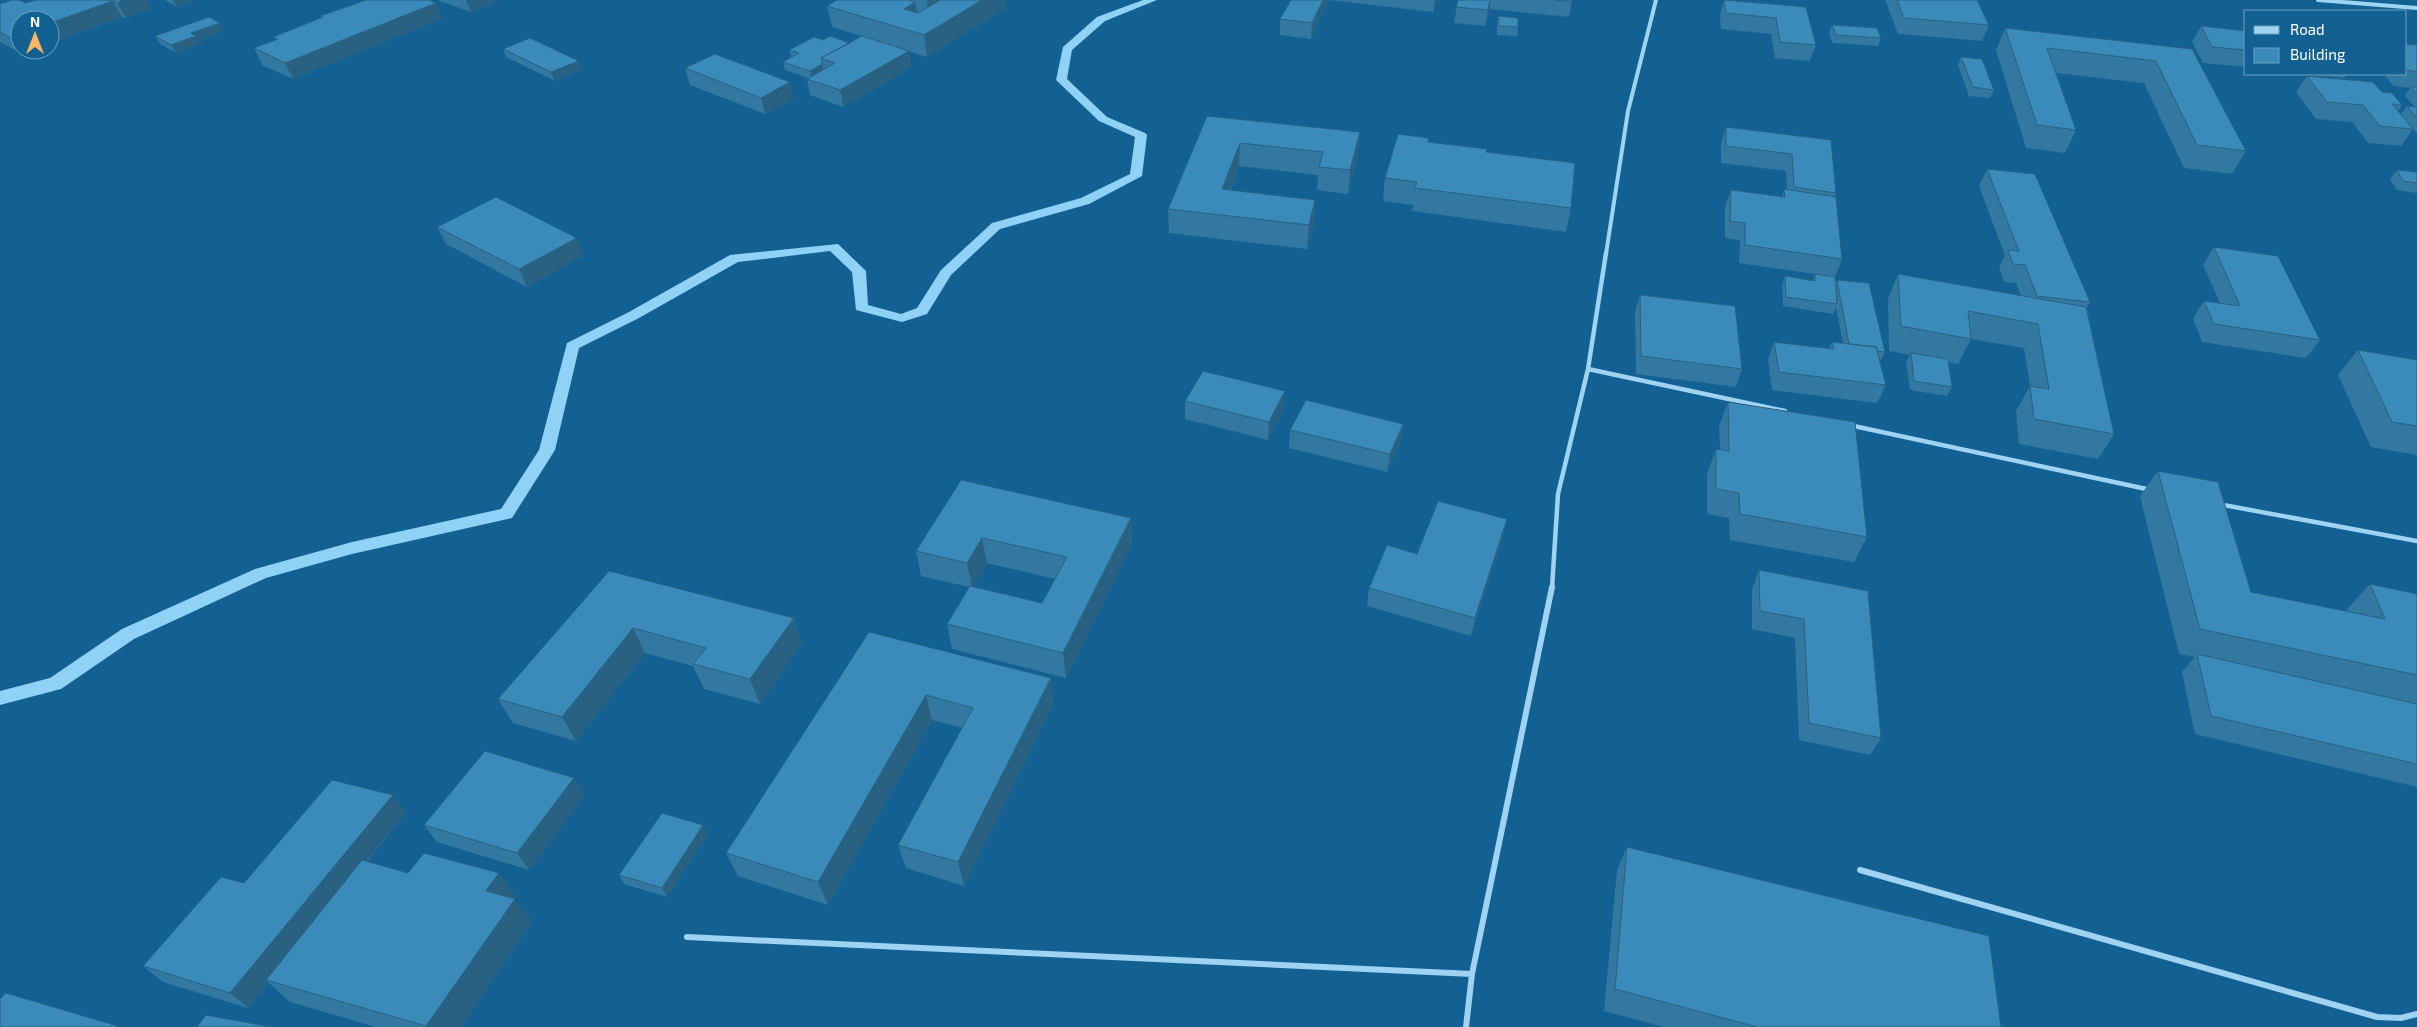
<svg xmlns="http://www.w3.org/2000/svg" width="2417" height="1027" font-family="'Exo 2',sans-serif">
<rect width="100%" height="100%" fill="#126192"/>
<g fill="none" stroke-linecap="round" stroke-linejoin="round">
<path fill="#90d1f6" fill-rule="evenodd" d="M 1143,0 L 1157,0 L 1105,21 L 1072,50 L 1067,79 L 1107,117 L 1145,133 L 1147,135 L 1142,176 L 1089,204 L 1000,229 L 951,275 L 927,314 L 902,322 L 856,310 L 852,272 L 830,251 L 738,262 L 639,318 L 579,348 L 555,450 L 512,518 L 352,554 L 266,578 L 134,639 L 61,689 L 0,705 L 0,691 L 50,678 L 122,629 L 255,569 L 352,542 L 501,509 L 539,450 L 567,343 L 629,312 L 730,255 L 838,244 L 866,271 L 868,305 L 901,314 L 917,308 L 941,270 L 992,223 L 1081,198 L 1130,174 L 1135,137 L 1099,121 L 1056,80 L 1063,47 L 1097,17 Z"/>
<path stroke="#9ed3f2" stroke-width="4" d="M 2318,0 L 2417,8
M 1606,254 L 1628,111 L 1656,0"/>
<path stroke="#9ed3f2" stroke-width="4.5" d="M 1588,369 L 1785,411
M 1849,425 L 2151,490
M 2218,504 L 2417,541
M 1552,588 L 1558,494 L 1588,369 L 1606,253"/>
<path stroke="#9ed3f2" stroke-width="6" d="M 1860,870 L 2377,1017 L 2401,1018 L 2417,1014
M 687,937 L 1472,974
M 1466,1027 L 1472,974 L 1552,587"/>
</g>
<path fill="#3278a0" fill-rule="evenodd" d="M 36,0 L 146,0 L 151,9 L 126,18 L 122,17 L 50,43 L 50,20 L 20,20 L 20,50 L 37,50 L 24,55 L 0,42 L 0,4 L 26,3 Z
M 165,0 L 196,0 L 177,7 Z
M 437,0 L 500,0 L 471,12 Z
M 837,0 L 1006,0 L 1006,8 L 927,57 L 889,45 L 909,51 L 911,67 L 843,107 L 810,95 L 807,79 L 808,78 L 785,70 L 783,62 L 791,57 L 789,50 L 823,40 L 850,43 L 861,36 L 832,27 L 827,6 Z
M 1291,0 L 1438,0 L 1433,12 L 1329,0 L 1311,39 L 1280,35 L 1280,19 Z
M 1458,0 L 1572,0 L 1569,17 L 1490,9 L 1485,26 L 1454,23 Z
M 1724,0 L 1806,7 L 1816,45 L 1810,61 L 1775,58 L 1771,34 L 1721,29 L 1720,16 Z
M 1885,0 L 1977,0 L 1989,25 L 1982,41 L 1898,34 Z
M 320,16 L 443,18 L 293,79 L 262,65 L 254,48 L 275,40 L 273,37 L 321,18 Z
M 1498,16 L 1518,27 L 1517,36 L 1497,35 L 1497,25 Z
M 1832,25 L 1881,38 L 1878,46 L 1833,43 L 1829,34 Z
M 2201,26 L 2246,31 L 2246,67 L 2203,63 L 2192,42 Z
M 2005,28 L 2192,49 L 2246,151 L 2232,174 L 2184,168 L 2144,83 L 2056,73 L 2076,130 L 2065,153 L 2026,148 L 1996,50 Z
M 224,31 L 199,40 L 201,44 L 176,53 L 160,44 L 155,36 Z
M 2406,44 L 2417,45 L 2417,134 L 2413,129 L 2401,146 L 2368,143 L 2352,122 L 2316,119 L 2296,92 L 2307,76 L 2382,92 L 2402,105 L 2398,111 L 2401,114 L 2407,106 L 2414,106 L 2405,96 L 2410,88 L 2393,86 L 2384,74 L 2406,74 Z
M 503,49 L 582,69 L 555,81 L 506,57 Z
M 1961,57 L 1994,90 L 1990,98 L 1969,96 L 1958,65 Z
M 685,68 L 794,99 L 765,114 L 690,85 Z
M 2302,74 L 2347,74 L 2344,78 Z
M 1207,116 L 1360,132 L 1358,155 L 1348,194 L 1317,190 L 1318,175 L 1239,166 L 1231,190 L 1315,200 L 1314,224 L 1307,249 L 1169,233 L 1168,209 Z
M 1726,127 L 1831,140 L 1836,193 L 1835,196 L 1842,259 L 1835,277 L 1739,263 L 1740,240 L 1725,238 L 1725,207 L 1731,190 L 1782,197 L 1784,189 L 1787,190 L 1786,171 L 1721,163 L 1721,143 Z
M 1429,138 L 1429,142 L 1486,152 L 1571,208 L 1566,232 L 1412,211 L 1413,205 L 1383,201 L 1385,178 Z
M 1987,169 L 2090,302 L 2087,308 L 2114,434 L 2098,459 L 2019,444 L 2016,411 L 2030,386 L 2024,348 L 1971,339 L 1958,364 L 1948,362 L 1952,387 L 1947,396 L 1910,390 L 1906,362 L 1910,355 L 1889,351 L 1888,299 L 1898,274 L 2021,296 L 2016,283 L 2004,282 L 1999,267 L 2005,256 L 1979,186 Z
M 2397,170 L 2417,172 L 2417,193 L 2397,190 L 2390,179 Z
M 437,227 L 584,255 L 527,287 L 446,244 Z
M 2214,247 L 2320,340 L 2306,358 L 2202,342 L 2193,318 L 2204,301 L 2220,303 L 2203,265 Z
M 1815,274 L 1836,282 L 1837,280 L 1885,352 L 1880,361 L 1886,385 L 1877,403 L 1772,390 L 1768,360 L 1774,342 L 1829,349 L 1832,342 L 1843,343 L 1836,307 L 1833,314 L 1783,306 L 1782,285 L 1785,276 L 1813,280 Z
M 1640,295 L 1742,369 L 1736,387 L 1636,374 L 1635,312 Z
M 2358,350 L 2417,360 L 2417,455 L 2371,447 L 2338,375 Z
M 1285,391 L 1284,410 L 1268,440 L 1185,419 L 1185,401 Z
M 1728,402 L 1867,537 L 1854,562 L 1730,540 L 1729,518 L 1707,514 L 1707,474 L 1716,449 L 1720,449 L 1719,427 Z
M 1403,424 L 1401,442 L 1387,472 L 1289,448 L 1290,430 Z
M 2158,471 L 2251,592 L 2348,612 L 2347,609 L 2370,584 L 2417,594 L 2417,787 L 2195,734 L 2182,672 L 2195,657 L 2179,654 L 2140,496 Z
M 961,480 L 1131,518 L 1132,544 L 1066,678 L 952,649 L 947,624 L 969,587 L 921,576 L 916,551 ZM 987,563 L 1055,579 L 1042,603 L 973,586 Z
M 1507,519 L 1503,537 L 1471,636 L 1367,606 L 1369,588 L 1417,554 Z
M 1759,570 L 1868,591 L 1881,738 L 1870,755 L 1799,740 L 1795,638 L 1752,629 L 1752,589 Z
M 609,571 L 794,618 L 802,643 L 760,704 L 704,689 L 693,666 L 645,653 L 576,741 L 513,723 L 498,699 Z
M 869,632 L 1054,703 L 964,886 L 906,868 L 898,845 L 962,728 L 932,720 L 828,905 L 738,876 L 726,853 Z
M 574,778 L 585,795 L 529,870 L 437,842 L 424,825 Z
M 406,812 L 367,862 L 408,873 L 516,896 L 514,899 L 532,922 L 461,1027 L 376,1027 L 290,1002 L 269,983 L 248,1008 L 163,982 L 143,966 L 244,883 Z
M 703,825 L 708,834 L 667,897 L 624,884 L 619,875 Z
M 1627,847 L 2001,1027 L 1664,1027 L 1604,1011 L 1617,870 Z"/>
<path fill="#296182" d="M 125,0 L 146,0 L 151,9 L 126,18 L 117,3 Z
M 173,0 L 196,0 L 177,7 Z
M 466,0 L 500,0 L 471,12 Z
M 927,0 L 938,0 L 940,8 L 929,15 Z
M 982,0 L 1006,0 L 1006,8 L 927,57 L 924,35 Z
M 1323,0 L 1329,0 L 1311,39 L 1312,23 Z
M 1435,0 L 1438,0 L 1433,12 Z
M 1490,0 L 1490,9 L 1485,26 L 1488,10 Z
M 113,1 L 122,17 L 50,43 L 50,23 Z
M 915,2 L 919,23 L 907,30 L 904,9 Z
M 436,3 L 443,18 L 293,79 L 285,63 Z
M 220,23 L 224,31 L 199,40 L 201,44 L 176,53 L 171,45 L 191,33 Z
M 20,36 L 20,49 L 13,39 Z
M 21,50 L 37,50 L 24,55 Z
M 909,51 L 911,67 L 843,107 L 840,90 Z
M 579,61 L 582,69 L 555,81 L 551,72 Z
M 822,64 L 824,72 L 812,79 L 810,71 Z
M 790,82 L 794,99 L 765,114 L 761,98 Z
M 1360,132 L 1358,155 L 1348,194 L 1350,170 Z
M 1240,143 L 1239,166 L 1222,213 L 1222,189 Z
M 1315,200 L 1314,224 L 1307,249 L 1309,225 Z
M 577,238 L 584,255 L 527,287 L 519,269 Z
M 1285,391 L 1284,410 L 1268,440 L 1269,422 Z
M 1403,424 L 1401,442 L 1387,472 L 1390,454 Z
M 1131,518 L 1132,544 L 1066,678 L 1063,653 Z
M 1507,519 L 1503,537 L 1471,636 L 1475,618 Z
M 982,538 L 987,563 L 972,588 L 967,563 Z
M 794,618 L 802,643 L 760,704 L 750,679 Z
M 633,628 L 645,653 L 576,741 L 562,717 Z
M 1051,678 L 1054,703 L 964,886 L 958,862 Z
M 926,695 L 932,720 L 828,905 L 818,882 Z
M 574,778 L 585,795 L 529,870 L 517,853 Z
M 393,795 L 406,812 L 270,982 L 266,980 L 269,983 L 248,1008 L 230,993 Z
M 703,825 L 708,834 L 667,897 L 662,888 Z
M 499,873 L 516,896 L 504,914 L 486,891 Z
M 515,899 L 532,922 L 461,1027 L 427,1027 L 426,1026 Z"/>
<path fill="#3a8bba" stroke="#296182" d="M 12,0 L 19,0 L 26,3 L 36,0 L 125,0 L 117,3 L 113,1 L 50,23 L 50,20 L 20,20 L 20,36 L 13,39 L 0,32 L 0,4 Z
M 366,0 L 430,0 L 436,3 L 285,63 L 254,48 L 278,39 L 273,37 L 323,17 L 320,16 Z
M 837,0 L 909,0 L 915,2 L 904,9 L 918,13 L 940,0 L 982,0 L 924,35 L 827,6 Z
M 1291,0 L 1323,0 L 1312,23 L 1280,19 Z
M 1458,0 L 1490,0 L 1488,10 L 1456,7 Z
M 1556,0 L 1572,0 L 1572,2 Z
M 1724,0 L 1806,7 L 1816,45 L 1780,42 L 1776,18 L 1726,13 Z
M 1897,0 L 1977,0 L 1989,25 L 1904,18 Z
M 1498,16 L 1518,18 L 1518,27 L 1499,26 Z
M 209,17 L 220,23 L 191,33 L 196,36 L 171,45 L 155,36 Z
M 1832,25 L 1877,28 L 1881,38 L 1836,35 Z
M 2201,26 L 2246,31 L 2246,50 L 2212,47 Z
M 2005,28 L 2192,49 L 2246,151 L 2197,145 L 2156,61 L 2047,48 L 2076,130 L 2037,125 Z
M 830,36 L 850,43 L 821,58 L 822,64 L 810,71 L 783,62 L 799,53 L 789,50 L 814,37 L 823,40 Z
M 862,36 L 909,51 L 840,90 L 807,79 L 835,63 L 821,58 Z
M 530,38 L 579,61 L 551,72 L 503,49 Z
M 2406,44 L 2417,45 L 2417,72 L 2406,70 Z
M 715,54 L 790,82 L 761,98 L 685,68 Z
M 1961,57 L 1982,59 L 1994,90 L 1973,87 Z
M 2307,76 L 2373,82 L 2382,92 L 2392,93 L 2402,105 L 2392,104 L 2413,129 L 2380,126 L 2363,105 L 2327,102 Z
M 2411,87 L 2417,87 L 2417,94 Z
M 2407,106 L 2417,107 L 2417,118 Z
M 1207,116 L 1360,132 L 1350,170 L 1319,167 L 1323,152 L 1240,143 L 1222,189 L 1315,200 L 1309,225 L 1168,209 Z
M 1726,127 L 1831,140 L 1836,193 L 1794,187 L 1792,154 L 1726,146 Z
M 1398,134 L 1429,138 L 1428,142 L 1487,149 L 1486,152 L 1575,163 L 1571,208 L 1415,188 L 1417,182 L 1385,178 Z
M 1987,169 L 2035,174 L 2090,302 L 2037,296 L 2025,265 L 2013,264 L 2008,250 L 2019,251 Z
M 2397,170 L 2417,172 L 2417,183 L 2403,181 Z
M 1784,189 L 1836,197 L 1842,259 L 1745,245 L 1745,223 L 1730,221 L 1731,190 L 1785,197 Z
M 496,197 L 577,238 L 519,269 L 437,227 Z
M 2214,247 L 2278,256 L 2320,340 L 2214,324 L 2204,301 L 2240,306 Z
M 1815,274 L 1835,277 L 1837,304 L 1786,297 L 1785,276 L 1815,281 Z
M 1898,274 L 2086,307 L 2114,434 L 2034,419 L 2030,386 L 2049,389 L 2038,324 L 1968,311 L 1971,339 L 1901,326 Z
M 1837,280 L 1869,283 L 1885,352 L 1877,351 L 1876,347 L 1849,344 Z
M 1640,295 L 1735,306 L 1742,369 L 1641,356 Z
M 1774,342 L 1834,349 L 1832,342 L 1876,347 L 1886,385 L 1779,372 Z
M 2358,350 L 2417,360 L 2417,426 L 2392,422 Z
M 1911,353 L 1948,359 L 1952,387 L 1914,381 Z
M 1203,371 L 1285,391 L 1269,422 L 1185,401 Z
M 1306,400 L 1403,424 L 1390,454 L 1290,430 Z
M 1728,402 L 1855,422 L 1867,537 L 1740,514 L 1739,493 L 1716,489 L 1716,449 L 1729,451 Z
M 2158,471 L 2218,482 L 2251,592 L 2385,619 L 2370,584 L 2417,594 L 2417,675 L 2200,629 Z
M 961,480 L 1131,518 L 1063,653 L 947,624 L 970,586 L 1042,603 L 1067,557 L 982,538 L 967,563 L 916,551 Z
M 1438,501 L 1507,519 L 1475,618 L 1369,588 L 1387,545 L 1417,554 Z
M 1759,570 L 1868,591 L 1881,738 L 1809,723 L 1804,619 L 1760,611 Z
M 609,571 L 794,618 L 750,679 L 693,664 L 706,648 L 633,628 L 562,717 L 498,699 Z
M 869,632 L 1051,678 L 958,862 L 898,845 L 973,708 L 926,695 L 818,882 L 726,853 Z
M 2197,654 L 2417,704 L 2417,764 L 2211,716 Z
M 485,751 L 574,778 L 517,853 L 424,825 Z
M 332,780 L 393,795 L 230,993 L 143,966 L 221,877 L 244,883 Z
M 662,813 L 703,825 L 662,888 L 619,875 Z
M 1627,847 L 1989,936 L 2001,1027 L 1757,1027 L 1615,989 Z
M 424,853 L 499,873 L 486,891 L 515,899 L 426,1026 L 266,980 L 362,860 L 408,873 Z
M 6,993 L 121,1027 L 0,1027 L 0,999 Z
M 206,1015 L 271,1027 L 197,1027 Z"/>
<rect x="2244" y="10" width="162" height="65" fill="#126192" stroke="#71a0be"/>
<rect x="2254" y="26" width="25" height="8" fill="#9ed3f2" stroke="#71a0be"/>
<text x="2290" y="35" font-size="15" fill="#ffffff">Road</text>
<rect x="2254" y="48" width="25" height="15" fill="#3a8bba" stroke="#71a0be"/>
<text x="2290" y="60" font-size="15" fill="#ffffff">Building</text>
<g transform="translate(35 35)"><circle r="24" fill="#126192" stroke="#71a0be"/>
<path d="M0-4L9 19L0 12L-9 19Z" fill="#ffb45f"/>
<text y="-8" font-size="14" font-weight="bold" text-anchor="middle" fill="#ffffff">N</text>
</g>
</svg>
